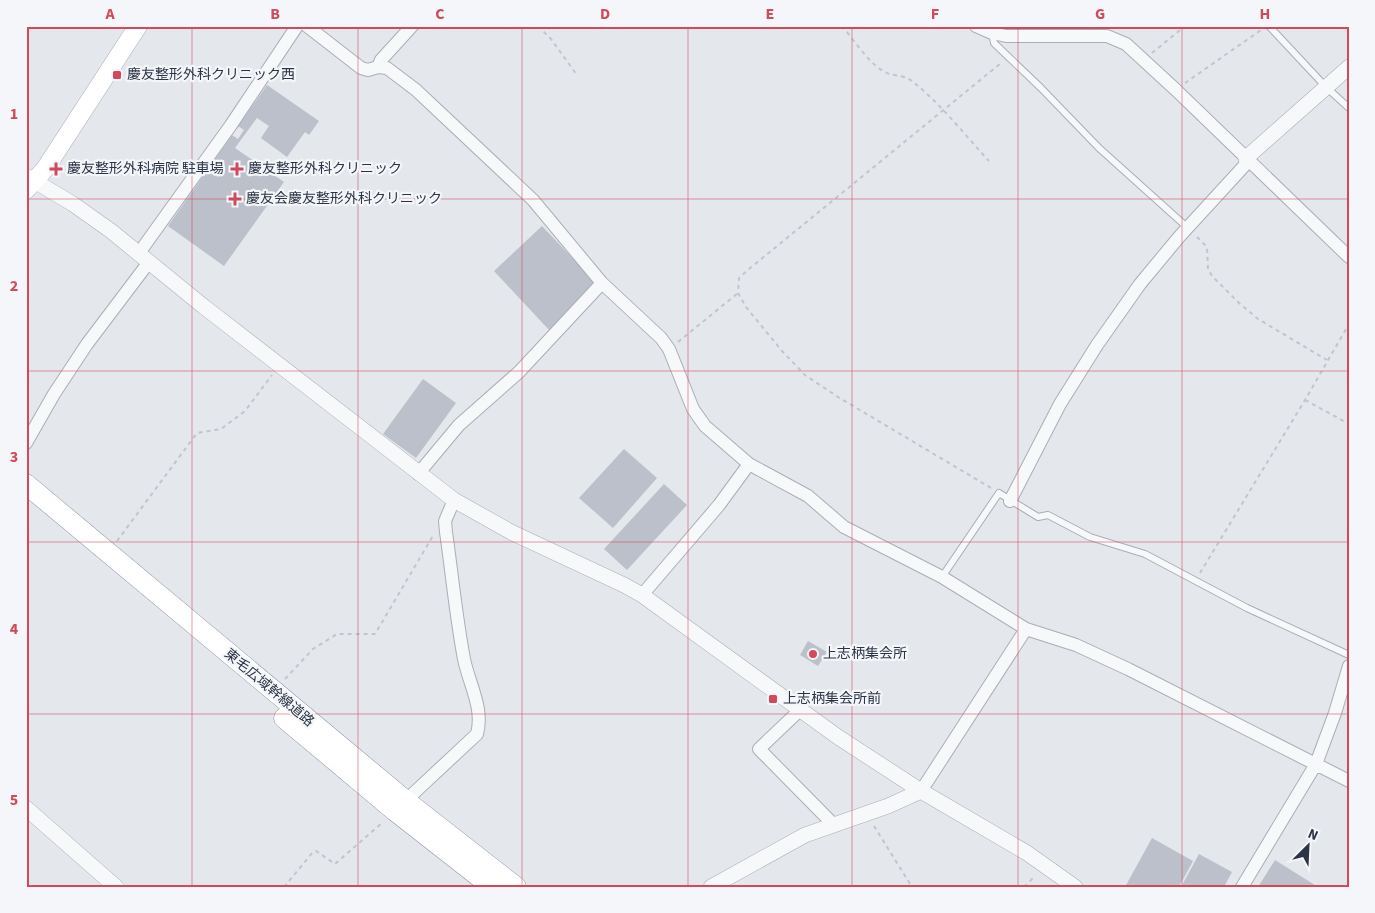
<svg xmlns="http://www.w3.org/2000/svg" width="1375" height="913" font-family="'Source Sans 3','Noto Sans JP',sans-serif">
<rect width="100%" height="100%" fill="#e4e7ec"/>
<path fill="#bbc0ca" d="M 267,85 L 319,121 L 309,135 L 305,132 L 287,157 L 261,138 L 269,126 L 257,118 L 235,148 L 284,182 L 224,266 L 168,226 L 232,135 L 238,139 L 244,130 L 238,126 Z
M 542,226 L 598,285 L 550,331 L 494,271 Z
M 423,379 L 456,403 L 416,458 L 383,434 Z
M 624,449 L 657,478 L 613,528 L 579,498 Z
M 664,484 L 687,505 L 627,570 L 604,549 Z
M 808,641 L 827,652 L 818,666 L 800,655 Z
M 1152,838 L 1193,861 L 1179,887 L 1125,887 Z
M 1199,854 L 1232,872 L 1224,887 L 1181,887 Z
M 1275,860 L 1318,887 L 1258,887 Z"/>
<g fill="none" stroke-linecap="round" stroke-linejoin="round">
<g stroke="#a9aeb7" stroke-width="8">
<path id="service" d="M 1269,26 L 1326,87 L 1349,108
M 992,33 L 994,43 L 1041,88 L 1099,148 L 1188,228
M 942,577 L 999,493 L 1038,517 L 1048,515 L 1090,537 L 1145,554 L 1247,608 L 1349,655"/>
</g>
<g stroke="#a9aeb7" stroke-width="14">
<path id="minor" d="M 307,26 L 361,68 L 368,70 L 378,67 L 387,68 L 416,90 L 533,200 L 602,283 L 661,338 L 669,349 L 693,409 L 705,426 L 749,464 L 808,496 L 844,527 L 942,577 L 1026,629 L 1076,645 L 1128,669 L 1349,781
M 976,26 L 992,33 L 1006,36 L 1107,36 L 1126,44 L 1176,90 L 1349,257
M 378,67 L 381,60 L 412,26
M 139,253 L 231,125 L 297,26
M 26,443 L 54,394 L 87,344 L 149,262
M 418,474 L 459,425 L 519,372 L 602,283
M 1010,501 L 1060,404 L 1097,345 L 1140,284 L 1179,237 L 1245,165 L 1246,158
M 642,595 L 719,505 L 749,464
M 800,710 L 759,749 L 833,824
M 921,791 L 1026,629
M 402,804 L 477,734 C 484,708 469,684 464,659 C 456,617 452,574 446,532 L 445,521 L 454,500
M 1242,887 L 1316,764 L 1335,713 L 1349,666"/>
</g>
<g stroke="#a9aeb7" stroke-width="16">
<path id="tertiary" d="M 1246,158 L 1349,67
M 26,176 L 73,204 L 111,231 L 203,306 L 454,500 L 511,532 L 624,585 L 642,595 L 838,737 L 921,791 L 1027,853 L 1075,887
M 26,808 L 116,887
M 711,887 L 805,835 L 888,806 L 921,791"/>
</g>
<g stroke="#a9aeb7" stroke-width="19">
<path id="secondary" d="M 26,190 L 45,169 L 138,26"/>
</g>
<g stroke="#8b94a3" stroke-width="21">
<path id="trunk" d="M 26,484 L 406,801 L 516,887
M 284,718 L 395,811 L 492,887"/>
</g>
<path stroke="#c2c5cb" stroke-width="2" stroke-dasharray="4 4" stroke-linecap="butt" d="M 538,26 L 551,39 L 577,75
M 842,26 C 853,39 868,62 883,71 C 892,77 903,74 912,81 C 940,103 964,134 989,161
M 1152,53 L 1185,26
M 1185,83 L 1261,30
M 1197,237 L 1207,247 L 1208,269 L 1212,276 L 1239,303 L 1258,319 L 1327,360
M 678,342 L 738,293
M 1305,400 L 1349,424
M 991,488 L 838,397 L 805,375 L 782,351 L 746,307 L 738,293 L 739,278 L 749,269 L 1001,63
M 117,541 L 197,433 L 221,429 L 245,411 L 272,375
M 1200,573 L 1305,400 L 1349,324
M 285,679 L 313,649 L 337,634 L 375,634 L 434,534
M 874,826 L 912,887
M 284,887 L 313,852 L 316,851 L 335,864 L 383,822
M 1024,887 L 1035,876"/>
<use href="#service" stroke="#f7f8fa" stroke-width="6"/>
<use href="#minor" stroke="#f7f8fa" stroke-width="12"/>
<use href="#tertiary" stroke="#f7f8fa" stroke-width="15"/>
<use href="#secondary" stroke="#fff" stroke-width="18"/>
<use href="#trunk" stroke="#fff" stroke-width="20"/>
</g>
<path fill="none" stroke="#d1495b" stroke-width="1" stroke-opacity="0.55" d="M 192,26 L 192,887M 358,26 L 358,887M 522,26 L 522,887M 688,26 L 688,887M 852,26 L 852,887M 1018,26 L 1018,887M 1182,26 L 1182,887M 26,199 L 1349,199M 26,371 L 1349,371M 26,542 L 1349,542M 26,714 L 1349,714"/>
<g fill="#d1495b" stroke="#f4f6f9" stroke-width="2">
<rect x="112" y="70" width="10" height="10" rx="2.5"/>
<path d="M53.5 161.5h5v5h5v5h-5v5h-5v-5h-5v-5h5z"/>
<path d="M234.5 161.5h5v5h5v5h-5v5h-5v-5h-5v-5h5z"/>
<path d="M232.5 191.5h5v5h5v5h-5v5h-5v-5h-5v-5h5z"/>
<circle cx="813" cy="654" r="5"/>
<rect x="768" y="694" width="10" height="10" rx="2.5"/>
</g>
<g text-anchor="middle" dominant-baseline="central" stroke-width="4.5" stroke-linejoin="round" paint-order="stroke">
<g font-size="14" fill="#2b3445" stroke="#f4f6f9" text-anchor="start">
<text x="127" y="75">慶友整形外科クリニック西</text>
<text x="67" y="169">慶友整形外科病院 駐車場</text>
<text x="248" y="169">慶友整形外科クリニック</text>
<text x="246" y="199">慶友会慶友整形外科クリニック</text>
<text x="823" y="654">上志柄集会所</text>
<text x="783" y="699">上志柄集会所前</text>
</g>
<g font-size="14" fill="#2b3445" stroke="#f4f6f9">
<text transform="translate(269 688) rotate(40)">東毛広域幹線道路</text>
</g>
</g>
<rect width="1375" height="913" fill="none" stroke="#f4f6f9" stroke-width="55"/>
<g transform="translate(1308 846) rotate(24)" stroke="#f4f6f9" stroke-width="4" paint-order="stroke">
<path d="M0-4L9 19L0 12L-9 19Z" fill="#2b3445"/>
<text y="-8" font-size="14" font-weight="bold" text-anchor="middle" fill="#2b3445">N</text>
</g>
<rect x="28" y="28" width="1320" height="858" fill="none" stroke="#d1495b" stroke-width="2"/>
<g font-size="16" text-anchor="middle" font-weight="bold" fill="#d1495b">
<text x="110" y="19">A</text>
<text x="275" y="19">B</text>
<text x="440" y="19">C</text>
<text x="605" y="19">D</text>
<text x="770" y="19">E</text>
<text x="935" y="19">F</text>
<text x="1100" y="19">G</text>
<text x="1265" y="19">H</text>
<text x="14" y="119">1</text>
<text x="14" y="291">2</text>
<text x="14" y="462">3</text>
<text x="14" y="634">4</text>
<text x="14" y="805">5</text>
</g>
</svg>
